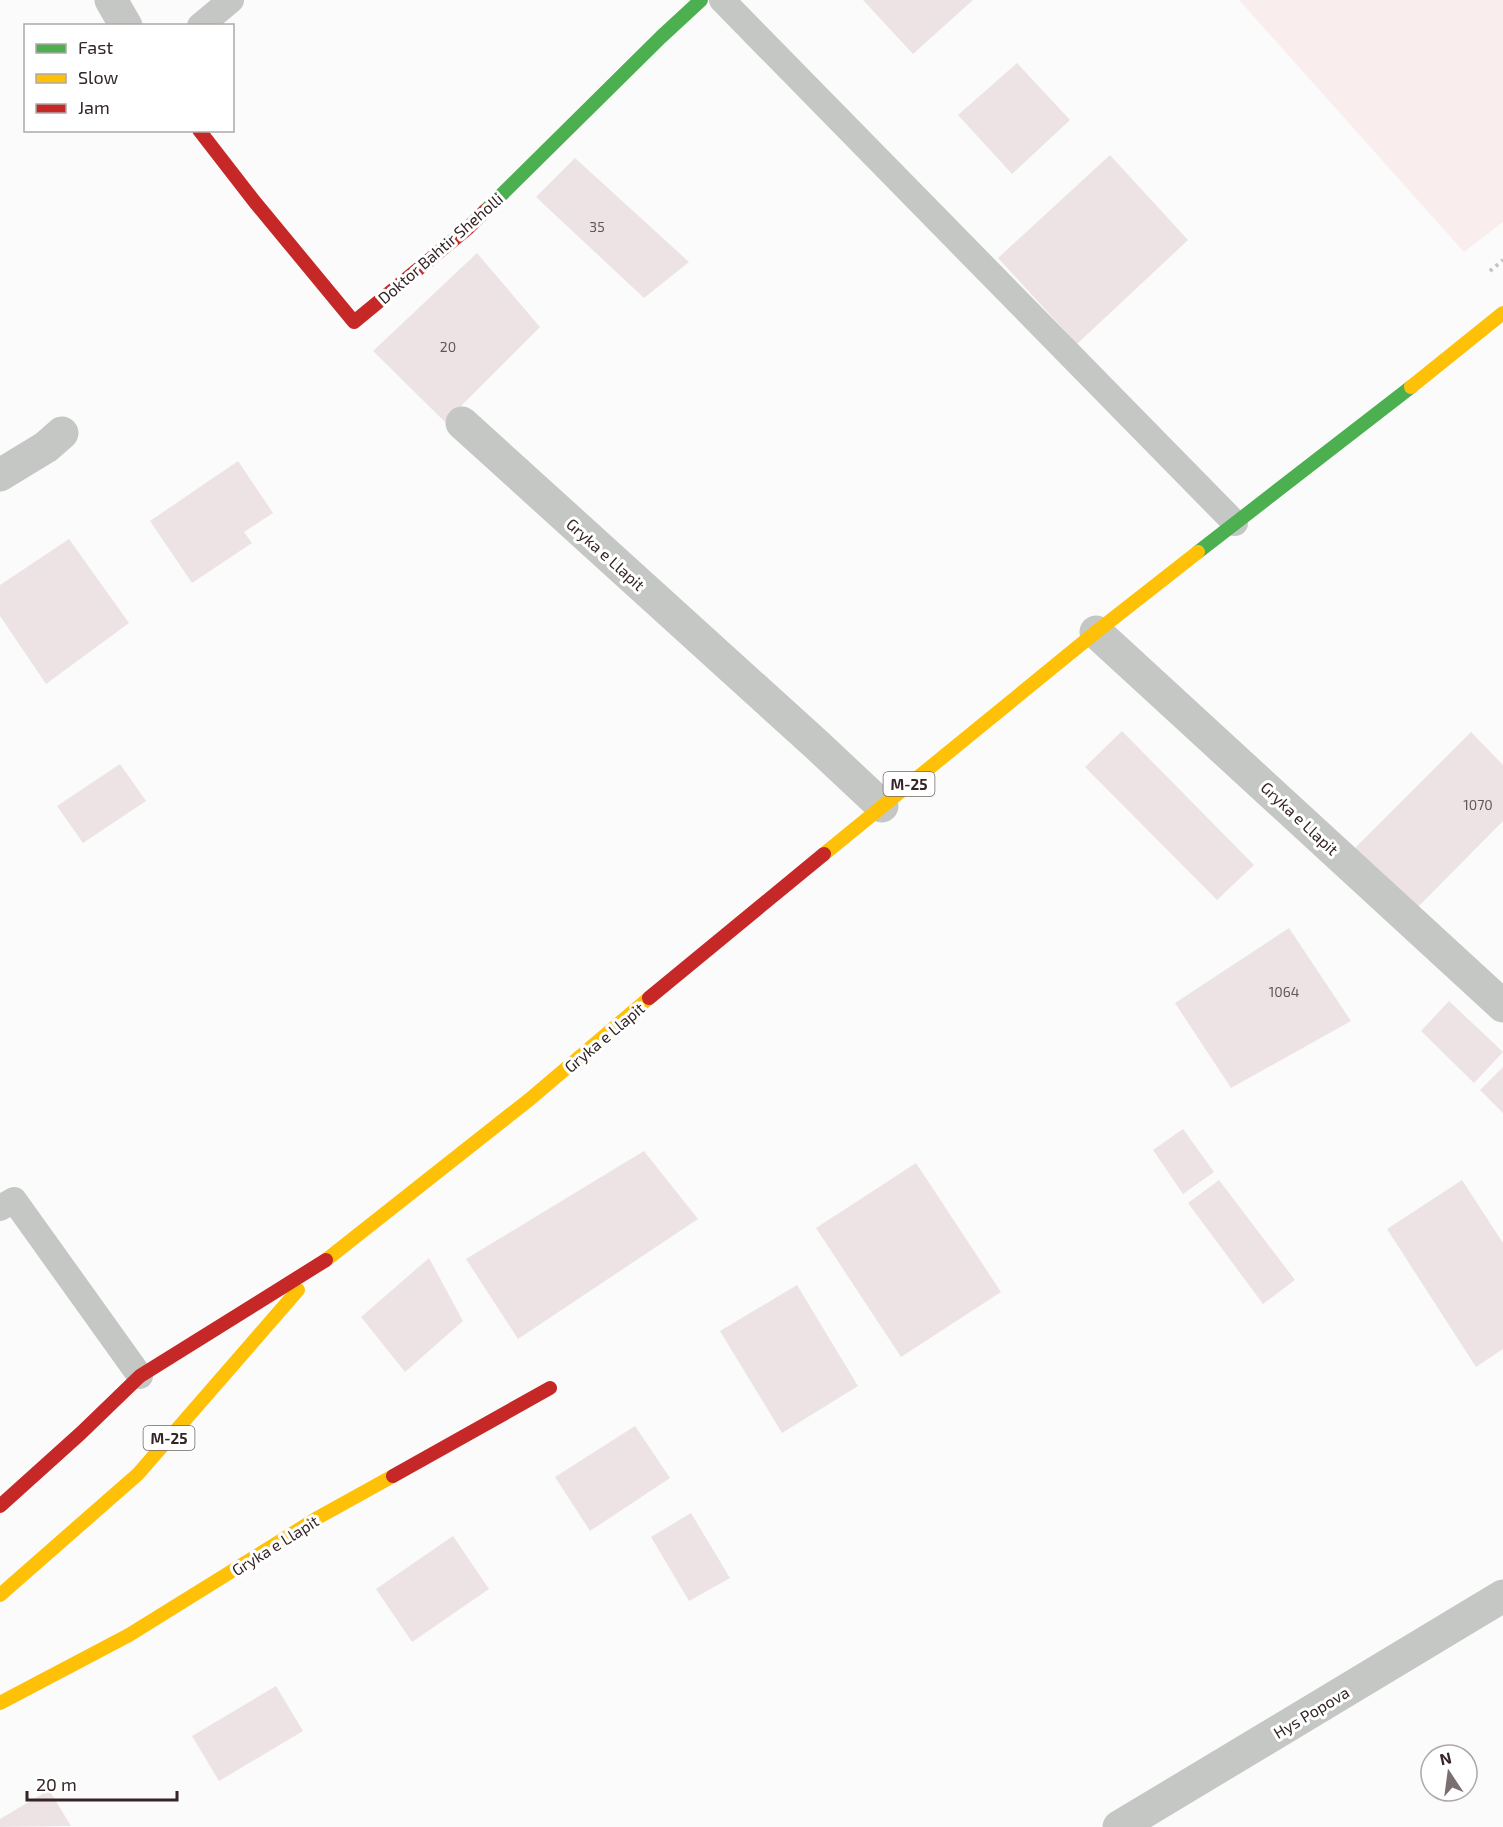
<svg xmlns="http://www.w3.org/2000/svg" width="1503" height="1827" font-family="'Exo 2',sans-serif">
<rect width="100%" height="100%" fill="#fbfbfb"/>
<path fill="#f9edee" d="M 1239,0 L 1503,0 L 1503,222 L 1464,252 Z"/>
<path fill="#ede3e4" d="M 863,0 L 973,0 L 913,54 Z
M 1017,63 L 1070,120 L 1012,174 L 958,115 Z
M 1110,155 L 1188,240 L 1077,344 L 998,258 Z
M 575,158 L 689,262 L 644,298 L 536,197 Z
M 477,253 L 540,327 L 445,422 L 373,351 Z
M 238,461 L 273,513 L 244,532 L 252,543 L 192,583 L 150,521 Z
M 69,539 L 129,623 L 46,684 L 0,616 L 0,585 Z
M 1122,731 L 1254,865 L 1217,900 L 1085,767 Z
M 1471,732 L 1503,765 L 1503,821 L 1414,911 L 1353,850 Z
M 120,764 L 146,801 L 83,843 L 57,806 Z
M 1289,928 L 1351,1021 L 1231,1088 L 1175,1003 Z
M 1449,1001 L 1503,1052 L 1474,1083 L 1421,1031 Z
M 1503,1067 L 1503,1113 L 1480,1090 Z
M 1183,1129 L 1214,1172 L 1183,1194 L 1153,1150 Z
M 644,1151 L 698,1219 L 518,1339 L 466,1259 Z
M 916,1163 L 1001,1292 L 901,1357 L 816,1228 Z
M 1219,1180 L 1295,1280 L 1263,1304 L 1188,1203 Z
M 1462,1180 L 1503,1243 L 1503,1349 L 1476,1367 L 1387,1229 Z
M 429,1258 L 463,1321 L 405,1372 L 361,1317 Z
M 797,1285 L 858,1386 L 782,1433 L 720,1331 Z
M 635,1426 L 670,1478 L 590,1531 L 555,1477 Z
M 691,1513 L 730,1578 L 689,1601 L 651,1537 Z
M 453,1536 L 489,1589 L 412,1642 L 376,1589 Z
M 276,1686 L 303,1731 L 219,1781 L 192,1736 Z
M 49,1790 L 71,1826 L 0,1827 L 0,1819 Z"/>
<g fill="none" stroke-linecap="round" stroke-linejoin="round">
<path stroke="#c3c4c2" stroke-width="4" stroke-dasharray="3 4.5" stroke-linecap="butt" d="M 1490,271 L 1503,260"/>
<path stroke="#c5c7c4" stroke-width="26" d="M 722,0 L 1235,523
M 200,26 L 231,0
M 0,1208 L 14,1200 L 140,1376"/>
<path stroke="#c5c7c4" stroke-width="33" d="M 111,0 L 126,26
M 462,423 L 817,745 L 882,806
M 0,475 L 46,447 L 62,433
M 1096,632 L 1503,1006
M 1119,1827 L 1503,1596"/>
<path stroke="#4caf50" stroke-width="14" d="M 485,211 L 661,37 L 701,0
M 1198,552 L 1411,387"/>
<path stroke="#ffc107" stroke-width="14" d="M 1411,387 L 1503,313
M 824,854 L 1096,632 L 1198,552
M 326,1260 L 530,1099 L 649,998
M 0,1595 L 138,1474 L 298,1290
M 0,1703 L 129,1635 L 319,1517 L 393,1476"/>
<path stroke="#c62828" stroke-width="14" d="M 199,130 L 254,201 L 354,322 L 468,228 L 485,211
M 649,998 L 824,854
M 393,1476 L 550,1388
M 0,1506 L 81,1433 L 140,1376 L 326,1260"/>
</g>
<g text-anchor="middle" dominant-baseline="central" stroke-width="6" stroke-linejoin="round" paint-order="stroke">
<g font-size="14" fill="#645657">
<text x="597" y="226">35</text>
<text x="448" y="346">20</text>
<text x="1478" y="804">1070</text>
<text x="1284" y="991">1064</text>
</g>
<g fill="#fff" stroke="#726668" stroke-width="1.5">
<rect x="883.5" y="772" width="51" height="24" rx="4.5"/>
<rect x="143.5" y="1426" width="51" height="24" rx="4.5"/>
</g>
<g font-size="15" font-weight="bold" fill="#352527">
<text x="909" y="784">M-25</text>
<text x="169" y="1438">M-25</text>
</g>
<g font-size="16" fill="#352527" stroke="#fff">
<text transform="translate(440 248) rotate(-41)">Doktor Bahtir Sheholli</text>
<text transform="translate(606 554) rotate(42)">Gryka e Llapit</text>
<text transform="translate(1300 818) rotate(43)">Gryka e Llapit</text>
<text transform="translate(604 1037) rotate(-40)">Gryka e Llapit</text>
<text transform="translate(275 1545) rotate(-32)">Gryka e Llapit</text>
<text transform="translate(1311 1712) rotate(-31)">Hys Popova</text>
</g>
</g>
<rect x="24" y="24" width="210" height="108" fill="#ffffff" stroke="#aea8a9" stroke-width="1.5"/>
<rect x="36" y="44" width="30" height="9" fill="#4caf50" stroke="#aea8a9" stroke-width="1.5"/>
<text x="78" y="54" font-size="18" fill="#352527">Fast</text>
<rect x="36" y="74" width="30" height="9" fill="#ffc107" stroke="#aea8a9" stroke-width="1.5"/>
<text x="78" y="84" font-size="18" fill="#352527">Slow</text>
<rect x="36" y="104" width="30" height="9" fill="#c62828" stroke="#aea8a9" stroke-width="1.5"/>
<text x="78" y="114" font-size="18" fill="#352527">Jam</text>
<g transform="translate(1449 1773) rotate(347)"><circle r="28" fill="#ffffff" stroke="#aea8a9" stroke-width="1.5"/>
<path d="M0-4.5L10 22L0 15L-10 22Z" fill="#7a7071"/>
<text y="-9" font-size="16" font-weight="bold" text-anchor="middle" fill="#352527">N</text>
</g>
<path d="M27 1791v9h150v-9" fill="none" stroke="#352527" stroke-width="3"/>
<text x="36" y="1791" font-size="18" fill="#352527" stroke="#ffffff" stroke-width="4.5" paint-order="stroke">20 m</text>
</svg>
